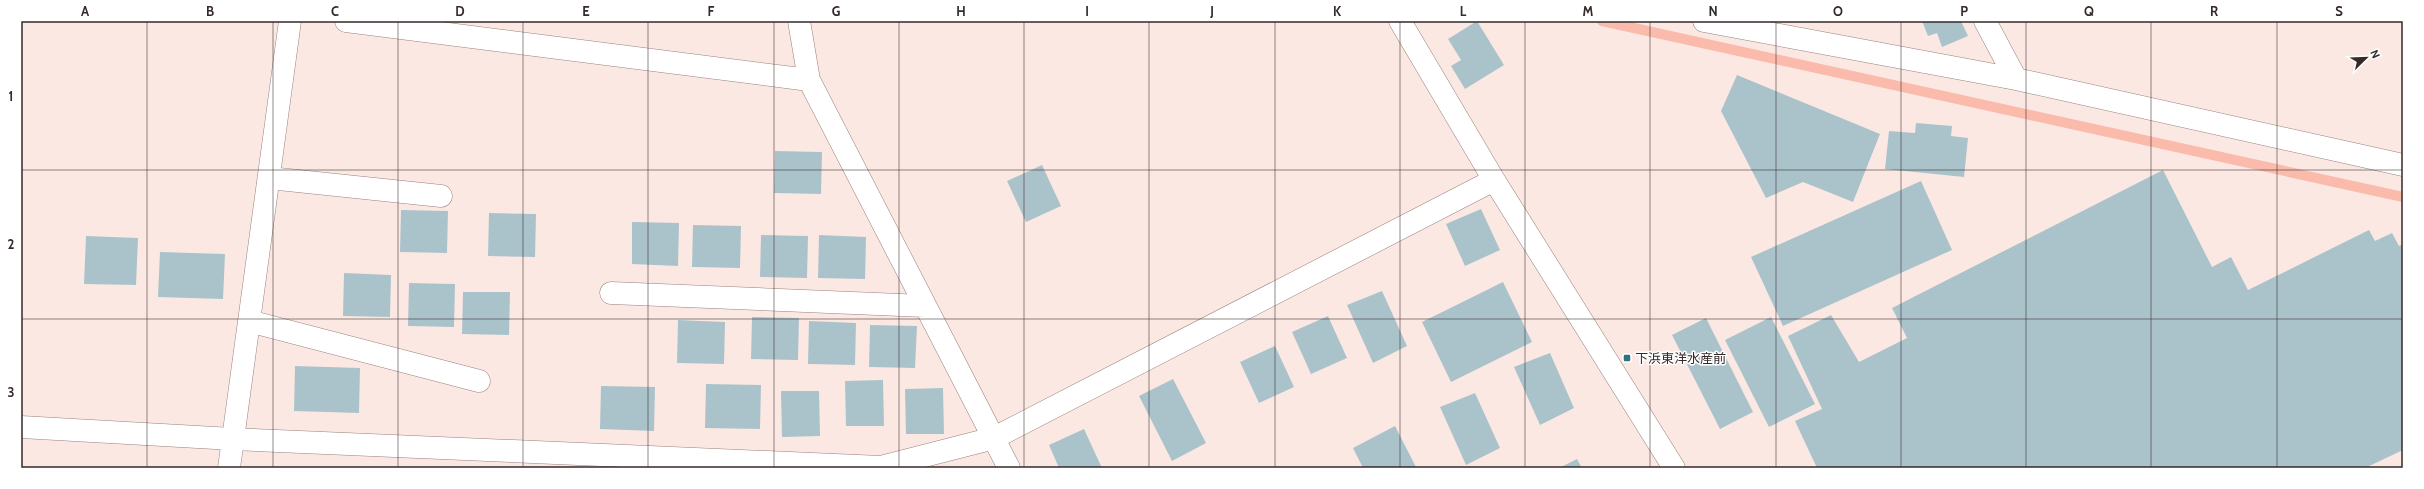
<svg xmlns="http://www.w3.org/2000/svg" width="2424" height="489" font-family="Cabin,'Noto Sans JP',sans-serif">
<rect width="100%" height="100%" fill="#fce8e3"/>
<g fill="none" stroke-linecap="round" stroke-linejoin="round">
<path stroke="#fabaac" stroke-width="10" d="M 1602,21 L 2403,197"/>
</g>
<path fill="#aac3cb" d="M 1477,21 L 1504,65 L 1465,89 L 1451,66 L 1461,60 L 1448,39 Z
M 1922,21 L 1961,21 L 1968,36 L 1942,47 L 1937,33 L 1928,36 Z
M 1737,75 L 1880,134 L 1853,202 L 1803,182 L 1766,198 L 1721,111 Z
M 1916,123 L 1952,126 L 1951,136 L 1968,138 L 1964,177 L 1885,169 L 1889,131 L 1915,133 Z
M 775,151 L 822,152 L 821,194 L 774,193 Z
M 1042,165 L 1061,206 L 1026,222 L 1007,181 Z
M 2163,170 L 2212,267 L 2231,257 L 2248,290 L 2369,230 L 2375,241 L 2392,233 L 2399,246 L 2403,244 L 2403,450 L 2365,468 L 1817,468 L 1795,421 L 1822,409 L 1788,336 L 1831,315 L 1859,362 L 1907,338 L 1892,308 Z
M 1921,181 L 1952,250 L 1783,326 L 1751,257 Z
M 1481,209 L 1500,250 L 1465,266 L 1446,224 Z
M 401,210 L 448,211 L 447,253 L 400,252 Z
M 489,213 L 536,214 L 535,257 L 488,256 Z
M 632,222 L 679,223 L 678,266 L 632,264 Z
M 693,225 L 741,226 L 740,268 L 692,267 Z
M 761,235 L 808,236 L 807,278 L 760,277 Z
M 819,235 L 866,237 L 865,279 L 818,278 Z
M 86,236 L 138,238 L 136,285 L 84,284 Z
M 160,252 L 225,254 L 223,299 L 158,297 Z
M 344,273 L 391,275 L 390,317 L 343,316 Z
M 1503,282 L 1532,342 L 1451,382 L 1422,322 Z
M 409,283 L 455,284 L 454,327 L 408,326 Z
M 1382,291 L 1407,346 L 1373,363 L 1347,305 Z
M 463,292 L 510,292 L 509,335 L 462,334 Z
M 1328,316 L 1347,358 L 1311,374 L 1292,332 Z
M 752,317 L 799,318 L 798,360 L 751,359 Z
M 1771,317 L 1815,404 L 1769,427 L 1725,340 Z
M 1706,318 L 1753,412 L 1720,429 L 1672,335 Z
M 678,320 L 725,322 L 724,364 L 677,363 Z
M 809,321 L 856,323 L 855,365 L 808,364 Z
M 870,325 L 917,326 L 915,368 L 869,367 Z
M 1275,346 L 1294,387 L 1259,403 L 1240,362 Z
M 1550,353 L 1574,408 L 1540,425 L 1514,367 Z
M 295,366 L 360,368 L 359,413 L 294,411 Z
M 1173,379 L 1206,443 L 1172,461 L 1139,396 Z
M 883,380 L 884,426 L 846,426 L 845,381 Z
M 706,384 L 761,385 L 760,429 L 705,428 Z
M 601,386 L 655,387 L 654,431 L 600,429 Z
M 943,388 L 944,434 L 906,434 L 905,389 Z
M 781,391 L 819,391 L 820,436 L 782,437 Z
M 1475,393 L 1500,448 L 1466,465 L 1440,407 Z
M 1395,426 L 1416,467 L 1363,468 L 1353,448 Z
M 1084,429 L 1102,468 L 1059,468 L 1049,445 Z
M 1577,459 L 1582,468 L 1559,468 Z"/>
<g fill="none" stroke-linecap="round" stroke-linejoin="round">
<g stroke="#99827d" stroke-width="23">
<path id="street" d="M 346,21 L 809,80
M 799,21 L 809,80 L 1009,468
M 1400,21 L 1494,180 L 1674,468
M 1704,21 L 2016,79
M 1985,21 L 2016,79 L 2403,165
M 269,178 L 441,196
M 611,293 L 925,306
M 249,321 L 479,381
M 21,427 L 233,439 L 881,467 L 994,438 L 1494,180
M 229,468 L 290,21"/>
</g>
<use href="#street" stroke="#fff" stroke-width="22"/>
</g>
<path fill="none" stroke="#342a28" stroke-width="1" stroke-opacity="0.55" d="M 147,21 L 147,468M 273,21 L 273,468M 398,21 L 398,468M 523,21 L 523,468M 648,21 L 648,468M 774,21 L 774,468M 899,21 L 899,468M 1024,21 L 1024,468M 1149,21 L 1149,468M 1275,21 L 1275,468M 1400,21 L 1400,468M 1525,21 L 1525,468M 1650,21 L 1650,468M 1776,21 L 1776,468M 1901,21 L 1901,468M 2026,21 L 2026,468M 2151,21 L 2151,468M 2277,21 L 2277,468M 21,170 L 2403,170M 21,319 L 2403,319"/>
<rect fill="#2e7182" stroke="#fff" stroke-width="1.5" x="1623" y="354" width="8" height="8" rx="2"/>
<g text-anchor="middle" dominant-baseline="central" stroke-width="3" stroke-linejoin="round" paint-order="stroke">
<g font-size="13" fill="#342a28" stroke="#fff" text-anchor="start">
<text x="1635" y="358">下浜東洋水産前</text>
</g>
</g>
<rect width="2424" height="489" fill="none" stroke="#ffffff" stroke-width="44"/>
<g transform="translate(2366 58) rotate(67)" stroke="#ffffff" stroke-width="3" paint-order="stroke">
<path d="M0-3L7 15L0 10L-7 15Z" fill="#342a28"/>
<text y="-6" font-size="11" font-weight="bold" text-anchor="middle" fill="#342a28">N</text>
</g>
<rect x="22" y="22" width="2380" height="445" fill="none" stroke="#342a28" stroke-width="1.5"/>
<g font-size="13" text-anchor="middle" font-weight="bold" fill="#342a28">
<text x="85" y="16">A</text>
<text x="210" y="16">B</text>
<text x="335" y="16">C</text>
<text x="460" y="16">D</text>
<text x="586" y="16">E</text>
<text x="711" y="16">F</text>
<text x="836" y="16">G</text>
<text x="961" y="16">H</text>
<text x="1087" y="16">I</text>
<text x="1212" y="16">J</text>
<text x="1337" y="16">K</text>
<text x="1463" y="16">L</text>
<text x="1588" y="16">M</text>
<text x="1713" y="16">N</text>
<text x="1838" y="16">O</text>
<text x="1964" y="16">P</text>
<text x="2089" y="16">Q</text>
<text x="2214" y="16">R</text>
<text x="2339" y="16">S</text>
<text x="11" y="101">1</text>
<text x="11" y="249">2</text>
<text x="11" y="397">3</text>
</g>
</svg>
